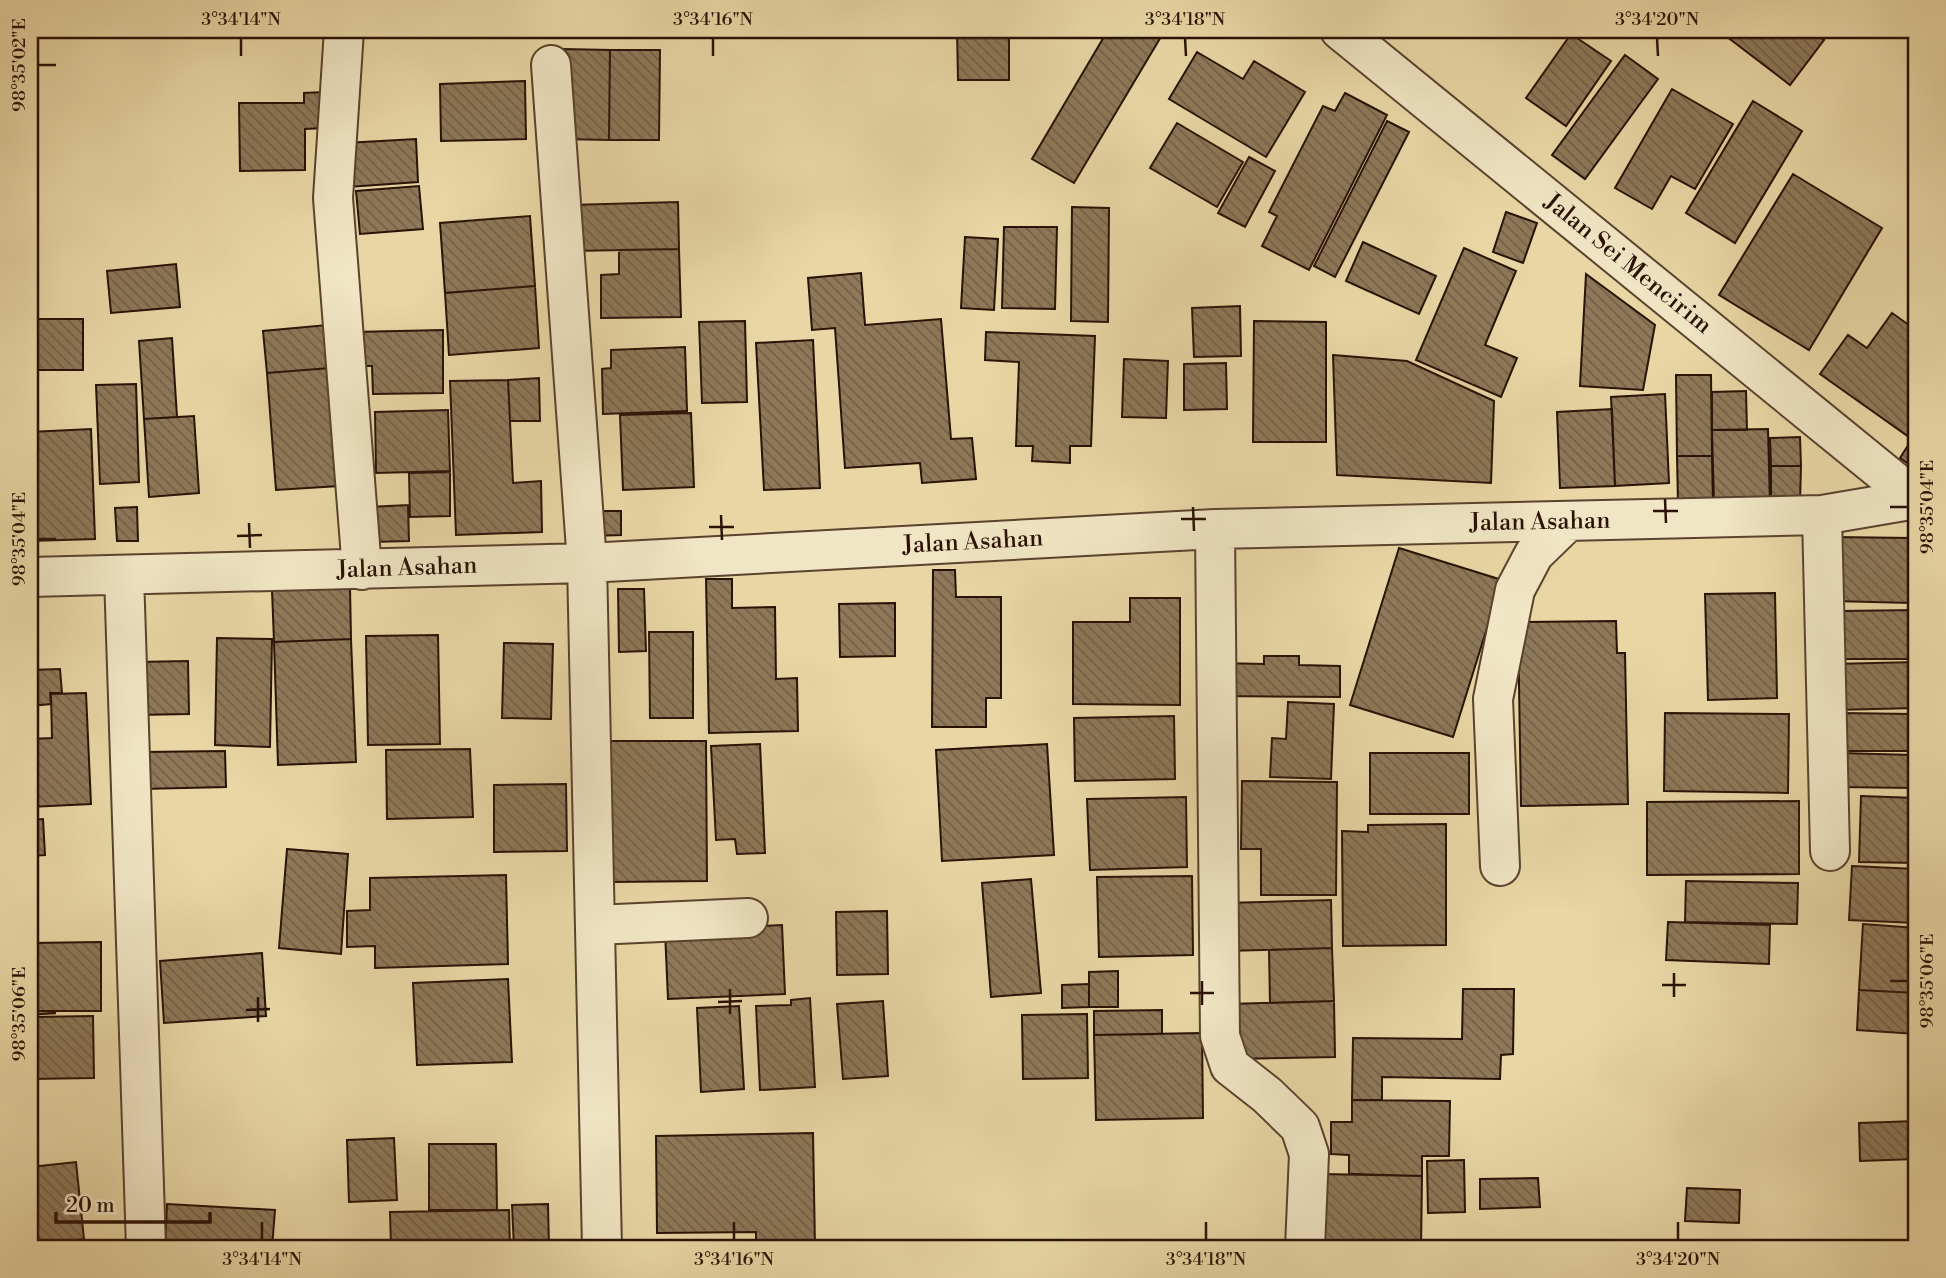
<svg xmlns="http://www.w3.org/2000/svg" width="1946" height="1278" font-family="'Libre Bodoni',serif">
<defs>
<pattern id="building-back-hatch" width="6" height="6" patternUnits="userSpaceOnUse" patternTransform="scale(1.75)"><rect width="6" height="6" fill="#8d7859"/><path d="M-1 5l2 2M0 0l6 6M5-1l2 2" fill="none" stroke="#736148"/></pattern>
</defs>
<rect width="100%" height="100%" fill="#e8d7a5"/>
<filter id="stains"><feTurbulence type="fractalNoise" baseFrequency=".00286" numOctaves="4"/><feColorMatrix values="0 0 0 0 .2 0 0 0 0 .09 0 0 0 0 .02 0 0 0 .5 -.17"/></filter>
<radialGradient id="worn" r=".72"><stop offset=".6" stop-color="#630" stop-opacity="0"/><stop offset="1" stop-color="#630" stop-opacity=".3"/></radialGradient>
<path fill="url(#building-back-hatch)" stroke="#2b1106" stroke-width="2" d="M 957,30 L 1009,30 L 1009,80 L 958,80 Z
M 1108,30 L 1165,30 L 1074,183 L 1032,159 Z
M 1718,30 L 1810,30 L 1824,40 L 1790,85 Z
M 1571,34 L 1611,61 L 1566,126 L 1526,98 Z
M 562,49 L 610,50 L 609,140 L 561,139 Z
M 610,50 L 660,50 L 659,140 L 609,140 Z
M 1197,52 L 1243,79 L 1254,61 L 1305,92 L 1266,157 L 1169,99 Z
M 1625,55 L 1658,79 L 1585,179 L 1552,155 Z
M 525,81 L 526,139 L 441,141 L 440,84 Z
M 1672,89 L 1733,124 L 1695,189 L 1671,176 L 1652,209 L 1615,188 Z
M 324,92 L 324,128 L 305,129 L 305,170 L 240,171 L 239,103 L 304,103 L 304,93 Z
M 1345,93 L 1387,115 L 1309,270 L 1262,246 L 1277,216 L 1269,212 L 1323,106 L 1335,111 Z
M 1753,101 L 1802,131 L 1735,243 L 1686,213 Z
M 1387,121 L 1409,132 L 1335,277 L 1314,266 Z
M 1177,123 L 1243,162 L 1217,207 L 1150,168 Z
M 416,139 L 418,182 L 348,187 L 345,143 Z
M 1249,157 L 1275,171 L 1245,227 L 1218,213 Z
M 1793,174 L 1882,228 L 1809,350 L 1719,295 Z
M 419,186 L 423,229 L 360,234 L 356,191 Z
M 678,202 L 679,249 L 571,251 L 570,205 Z
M 1072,207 L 1109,208 L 1108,322 L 1071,321 Z
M 1506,212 L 1537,223 L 1523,263 L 1493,252 Z
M 530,216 L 535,286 L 445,293 L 440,223 Z
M 1004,227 L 1057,227 L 1055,309 L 1002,308 Z
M 965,237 L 998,239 L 994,310 L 961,308 Z
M 1363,242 L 1436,276 L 1419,314 L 1346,281 Z
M 1464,248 L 1516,271 L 1485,345 L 1517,358 L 1501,397 L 1416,360 Z
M 679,249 L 681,317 L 601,318 L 601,275 L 619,274 L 619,250 Z
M 176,264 L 180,307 L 111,313 L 107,271 Z
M 861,273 L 865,325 L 941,319 L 951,439 L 972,438 L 976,479 L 922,483 L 920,463 L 845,468 L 835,328 L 812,330 L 808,278 Z
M 1586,274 L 1655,325 L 1643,390 L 1580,386 Z
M 535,286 L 539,348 L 449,355 L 445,293 Z
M 1240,306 L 1241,356 L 1194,357 L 1192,308 Z
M 1892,313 L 1916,330 L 1916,427 L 1909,437 L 1820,374 L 1848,335 L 1867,348 Z
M 30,319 L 83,319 L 83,370 L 30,370 Z
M 745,321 L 747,402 L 702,403 L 699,322 Z
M 1254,321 L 1326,322 L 1326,442 L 1253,442 Z
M 327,325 L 330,368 L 267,373 L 263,331 Z
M 443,330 L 443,393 L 373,394 L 372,366 L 353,366 L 353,332 Z
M 986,332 L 1095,336 L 1091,446 L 1070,446 L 1070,463 L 1032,461 L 1033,446 L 1016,446 L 1019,362 L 985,360 Z
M 172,338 L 177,417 L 144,419 L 139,341 Z
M 813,340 L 820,488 L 764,490 L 756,343 Z
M 685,347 L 687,411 L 603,414 L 602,369 L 611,368 L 611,350 Z
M 1333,355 L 1407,361 L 1494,401 L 1491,483 L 1337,475 Z
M 1124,359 L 1168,361 L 1166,418 L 1122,417 Z
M 1226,363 L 1227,409 L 1184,410 L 1184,364 Z
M 330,368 L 339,486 L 276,490 L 267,373 Z
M 1676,375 L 1711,375 L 1712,456 L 1677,456 Z
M 539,378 L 540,421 L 510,421 L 508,380 Z
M 508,380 L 513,483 L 541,481 L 542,532 L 456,535 L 450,381 Z
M 136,384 L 139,482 L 100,484 L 96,385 Z
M 1746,391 L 1747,430 L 1712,430 L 1712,392 Z
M 1665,394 L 1669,483 L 1615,486 L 1611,397 Z
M 1612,409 L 1615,486 L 1560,488 L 1557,412 Z
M 448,410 L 450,471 L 376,473 L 375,412 Z
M 691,413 L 694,487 L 623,490 L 620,415 Z
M 194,416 L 199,493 L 149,497 L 144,419 Z
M 91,429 L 95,539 L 30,541 L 30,432 Z
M 1768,429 L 1770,504 L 1714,505 L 1712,430 Z
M 1916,433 L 1916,469 L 1900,458 Z
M 1800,437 L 1801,466 L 1771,466 L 1770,438 Z
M 1677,456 L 1712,456 L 1713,503 L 1678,503 Z
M 1771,466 L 1801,466 L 1800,502 L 1771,502 Z
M 450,472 L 450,516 L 410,517 L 409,473 Z
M 408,505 L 409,541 L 371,542 L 369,507 Z
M 137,507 L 138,541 L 117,541 L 115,508 Z
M 593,511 L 621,511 L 621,535 L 593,536 Z
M 1834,537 L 1912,538 L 1911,603 L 1833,601 Z
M 1399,548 L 1502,580 L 1453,737 L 1350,705 Z
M 933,570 L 955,570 L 956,597 L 1001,597 L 1001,698 L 986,698 L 986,727 L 932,727 Z
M 706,579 L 732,579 L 732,608 L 775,607 L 776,679 L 797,678 L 798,731 L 709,733 Z
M 350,587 L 351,639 L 274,642 L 272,590 Z
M 618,589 L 644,589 L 646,651 L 619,652 Z
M 1775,593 L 1777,698 L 1708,700 L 1705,594 Z
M 1130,598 L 1180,598 L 1180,705 L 1073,704 L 1073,622 L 1130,622 Z
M 895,603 L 895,656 L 840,657 L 839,604 Z
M 1916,610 L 1916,659 L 1841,659 L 1841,611 Z
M 1616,621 L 1617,653 L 1625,653 L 1628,804 L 1521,806 L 1518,622 Z
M 649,632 L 693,632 L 693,718 L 650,718 Z
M 438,635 L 440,744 L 368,745 L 366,636 Z
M 217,638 L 272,639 L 270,747 L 215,745 Z
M 351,639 L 356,762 L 278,765 L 274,642 Z
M 504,643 L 553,644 L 551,719 L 502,718 Z
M 1264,656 L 1299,656 L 1299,665 L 1340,666 L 1340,697 L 1219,696 L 1220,663 L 1264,664 Z
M 188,661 L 189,714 L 136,715 L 136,662 Z
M 1916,662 L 1916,708 L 1834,710 L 1833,664 Z
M 60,669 L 62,693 L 50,693 L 51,704 L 30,706 L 30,670 Z
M 86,693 L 91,804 L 30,807 L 30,739 L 52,738 L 51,694 Z
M 1288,702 L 1334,704 L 1331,779 L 1270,777 L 1272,738 L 1286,739 Z
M 1665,713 L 1789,714 L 1788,793 L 1664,791 Z
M 1841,713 L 1911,714 L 1911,751 L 1841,751 Z
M 1174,716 L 1175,779 L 1075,781 L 1074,718 Z
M 610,741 L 706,741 L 707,881 L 611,882 Z
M 760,744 L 765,853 L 737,854 L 735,839 L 716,840 L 711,746 Z
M 1047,744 L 1054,855 L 942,861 L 936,750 Z
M 470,749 L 473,817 L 387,819 L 386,750 Z
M 225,751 L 226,787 L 142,789 L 142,752 Z
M 1370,753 L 1469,753 L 1469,814 L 1370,814 Z
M 1840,753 L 1913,755 L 1913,788 L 1839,787 Z
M 1242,781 L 1337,782 L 1336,895 L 1261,895 L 1261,849 L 1241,849 Z
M 566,784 L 567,851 L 494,852 L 494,785 Z
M 1861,796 L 1916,798 L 1916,863 L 1859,862 Z
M 1186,797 L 1187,867 L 1090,870 L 1087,799 Z
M 1799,801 L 1799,874 L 1647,875 L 1647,802 Z
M 43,819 L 45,855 L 30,856 L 30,820 Z
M 1446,824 L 1446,945 L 1343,946 L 1342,831 L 1368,832 L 1368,825 Z
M 287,849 L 348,854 L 341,954 L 279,948 Z
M 1852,866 L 1916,869 L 1916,923 L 1849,920 Z
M 506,875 L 508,964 L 375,968 L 375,946 L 347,947 L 347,911 L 370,910 L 370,878 Z
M 1192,876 L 1193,955 L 1099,957 L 1097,877 Z
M 1031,879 L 1041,993 L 991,997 L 982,883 Z
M 1686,881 L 1798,883 L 1797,924 L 1685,922 Z
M 1331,900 L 1332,948 L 1226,951 L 1225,903 Z
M 887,911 L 888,974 L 837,975 L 836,912 Z
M 1668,922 L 1770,925 L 1769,964 L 1666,960 Z
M 1863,924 L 1916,928 L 1916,993 L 1859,990 Z
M 782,925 L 785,994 L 668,999 L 665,931 Z
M 101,942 L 101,1011 L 30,1011 L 30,943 Z
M 1332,948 L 1334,1001 L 1270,1003 L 1269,950 Z
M 262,953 L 266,1016 L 164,1023 L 160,961 Z
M 1118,971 L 1118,1007 L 1089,1007 L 1089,972 Z
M 508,979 L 512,1062 L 417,1065 L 413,983 Z
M 1089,984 L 1089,1007 L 1062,1008 L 1062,985 Z
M 1463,989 L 1514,989 L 1513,1054 L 1501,1055 L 1500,1079 L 1382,1077 L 1382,1100 L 1352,1100 L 1353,1038 L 1462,1039 Z
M 1859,990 L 1916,993 L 1916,1034 L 1857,1030 Z
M 810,998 L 815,1087 L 760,1090 L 756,1006 L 791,1005 L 791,1000 Z
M 883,1001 L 888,1076 L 843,1079 L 837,1004 Z
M 1334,1001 L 1335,1057 L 1230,1059 L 1229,1004 Z
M 739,1006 L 744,1089 L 701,1092 L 697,1008 Z
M 1162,1010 L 1162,1034 L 1094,1035 L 1094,1011 Z
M 1087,1014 L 1088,1078 L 1023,1079 L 1022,1015 Z
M 93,1016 L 94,1078 L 30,1079 L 30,1017 Z
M 1202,1033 L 1203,1118 L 1096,1120 L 1094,1035 Z
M 1352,1100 L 1450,1101 L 1449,1156 L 1422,1156 L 1422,1176 L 1349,1174 L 1349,1155 L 1331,1154 L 1331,1122 L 1352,1122 Z
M 1916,1121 L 1916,1159 L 1860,1161 L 1859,1123 Z
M 813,1133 L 815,1247 L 756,1248 L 756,1232 L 657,1233 L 656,1136 Z
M 394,1138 L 397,1200 L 349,1202 L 347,1140 Z
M 429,1144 L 496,1144 L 497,1210 L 429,1210 Z
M 1464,1160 L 1465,1212 L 1428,1213 L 1427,1161 Z
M 76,1162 L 84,1239 L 39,1244 L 31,1167 Z
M 1321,1174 L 1422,1176 L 1421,1248 L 1320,1246 Z
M 1538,1178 L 1540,1207 L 1480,1209 L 1480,1179 Z
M 1687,1188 L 1740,1190 L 1739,1223 L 1685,1221 Z
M 167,1204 L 275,1210 L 272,1248 L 165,1248 Z
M 548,1204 L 549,1248 L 514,1248 L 512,1205 Z
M 509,1210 L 510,1248 L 391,1248 L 390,1212 Z"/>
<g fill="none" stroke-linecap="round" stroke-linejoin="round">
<g stroke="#5a422e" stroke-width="42">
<path id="minor" d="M 344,30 L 333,198 L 362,570
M 551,65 L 587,563 L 602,1248
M 1822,515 L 1830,851
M 1215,529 L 1220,1036 L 1230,1066 L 1267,1095 L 1300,1127 L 1309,1154 L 1305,1248
M 124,575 L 146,1248
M 30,577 L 587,563 L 1215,529 L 1822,515 L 1916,499
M 1500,866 L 1493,699 L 1515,590 L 1534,554 L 1567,522
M 595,925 L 748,918"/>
</g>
<g stroke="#5a422e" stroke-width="42">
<path id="tertiary" d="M 1340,30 L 1916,499"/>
</g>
<use href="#minor" stroke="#f0e5c4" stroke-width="38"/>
<use href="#tertiary" stroke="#f0e5c4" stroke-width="38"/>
</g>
<path fill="none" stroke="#2b1106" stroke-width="2.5" d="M 241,38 L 241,56M 713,38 L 713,56M 1185,38 L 1186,56M 1657,38 L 1658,56M 38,65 L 56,65M 1665,499 L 1666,523M 1193,507 L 1194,531M 1890,507 L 1908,507M 1653,511 L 1678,511M 721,515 L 722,540M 1181,519 L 1206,519M 249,523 L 250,548M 709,527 L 734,527M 237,536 L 262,535M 38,539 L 56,539M 1674,973 L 1674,997M 1202,981 L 1202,1005M 1890,981 L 1908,981M 1662,985 L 1686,985M 730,989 L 730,1014M 1190,993 L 1214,993M 258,997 L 258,1022M 718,1002 L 742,1001M 246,1010 L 270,1009M 38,1014 L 56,1013M 262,1222 L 262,1240M 734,1222 L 734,1240M 1206,1222 L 1206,1240M 1678,1222 L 1678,1240"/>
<g text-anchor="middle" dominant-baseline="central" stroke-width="5" stroke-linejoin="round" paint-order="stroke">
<g font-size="24" fill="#2b1106" stroke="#f0e5c4">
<text transform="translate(1628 264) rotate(39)">Jalan Sei Mencirim</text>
<text transform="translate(1540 522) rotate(-1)">Jalan Asahan</text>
<text transform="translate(973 542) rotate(-3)">Jalan Asahan</text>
<text transform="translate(407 568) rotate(-2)">Jalan Asahan</text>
</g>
</g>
<rect width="1946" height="1278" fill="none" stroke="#e8d7a5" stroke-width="77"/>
<path d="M56 1212v10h154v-10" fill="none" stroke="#2b1106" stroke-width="3.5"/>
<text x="66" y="1212" font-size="21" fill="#2b1106" stroke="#f0e5c4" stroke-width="5" paint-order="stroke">20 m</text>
<rect x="38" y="38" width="1870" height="1202" fill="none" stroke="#2b1106" stroke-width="2.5"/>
<g font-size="18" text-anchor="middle" fill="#2b1106">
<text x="241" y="25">3°34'14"N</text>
<text x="713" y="25">3°34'16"N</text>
<text x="1185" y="25">3°34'18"N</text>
<text x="1657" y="25">3°34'20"N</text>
<text transform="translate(19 65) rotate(-90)" y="6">98°35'02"E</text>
<text transform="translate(1927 507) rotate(-90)" y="6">98°35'04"E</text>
<text transform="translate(19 539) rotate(-90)" y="6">98°35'04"E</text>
<text transform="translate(1927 981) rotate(-90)" y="6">98°35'06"E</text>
<text transform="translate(19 1014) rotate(-90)" y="6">98°35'06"E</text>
<text x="262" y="1265">3°34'14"N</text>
<text x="734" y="1265">3°34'16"N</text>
<text x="1206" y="1265">3°34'18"N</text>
<text x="1678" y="1265">3°34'20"N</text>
</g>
<rect width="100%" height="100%" filter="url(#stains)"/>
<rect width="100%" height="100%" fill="url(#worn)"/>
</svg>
